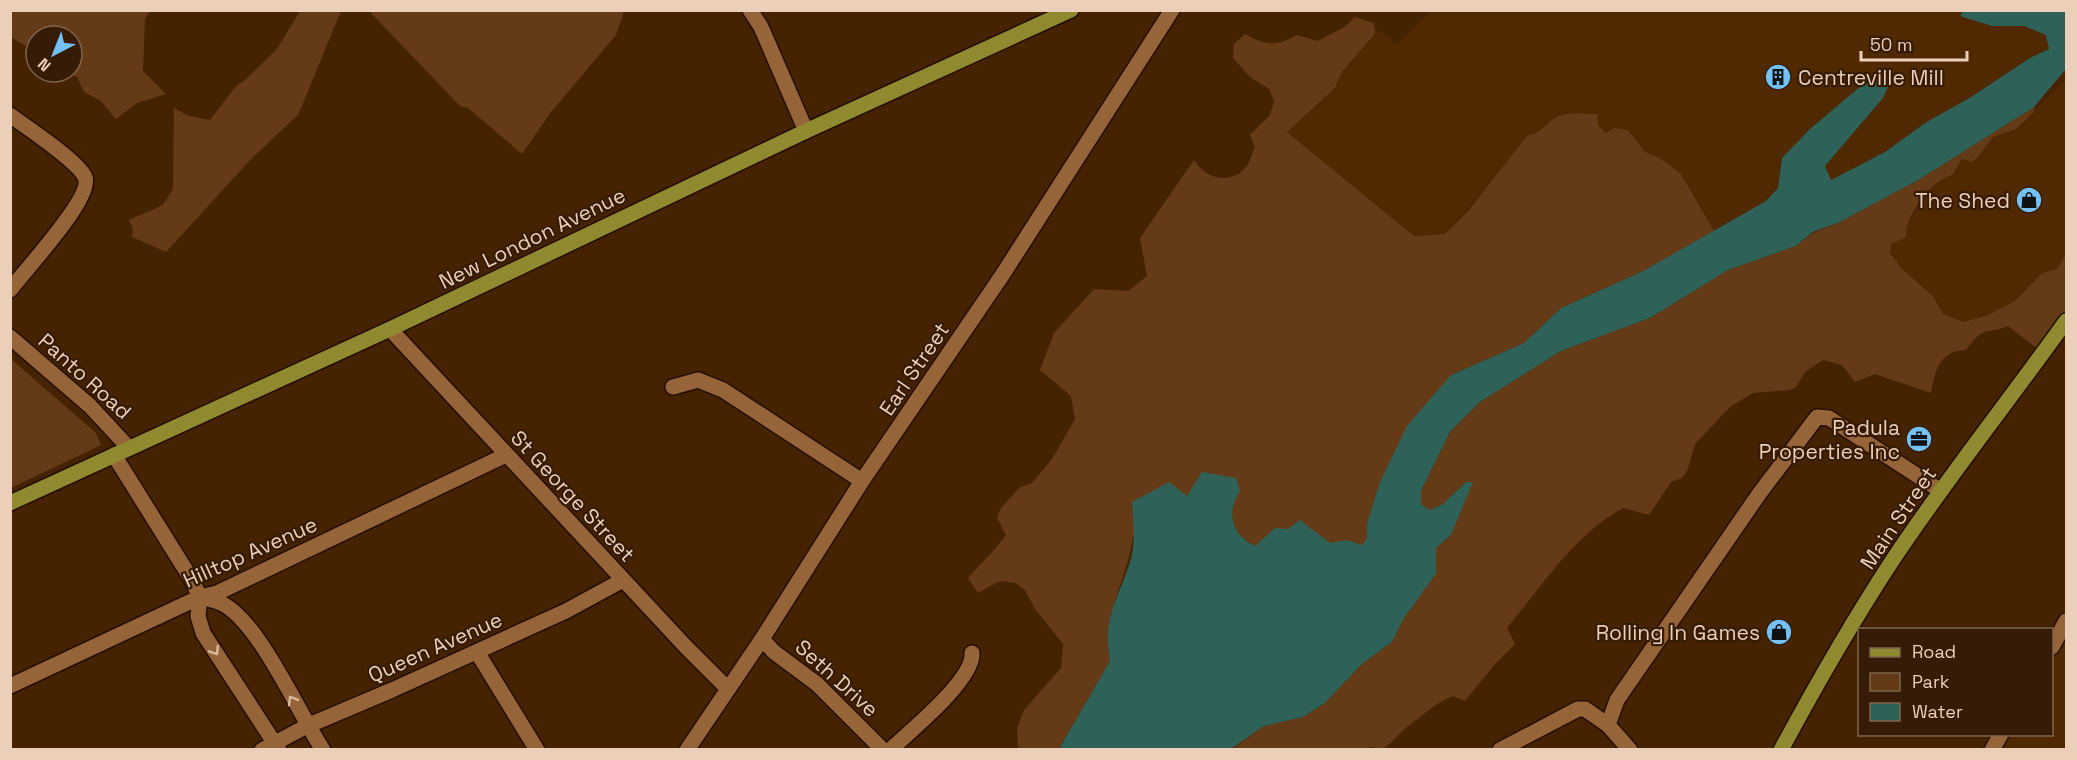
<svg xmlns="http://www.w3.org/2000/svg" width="2077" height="760" font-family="'Space Grotesk',sans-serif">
<rect width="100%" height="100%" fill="#462300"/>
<path fill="#512900" d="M 1431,11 L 1963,11 L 1960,15 L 1992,26 L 2024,26 L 2046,35 L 2050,49 L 2030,58 L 1971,97 L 1925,123 L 1885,152 L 1831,181 L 1825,166 L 1883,98 L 1782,158 L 1778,188 L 1766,201 L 1714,231 L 1681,174 L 1660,158 L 1645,152 L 1628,130 L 1606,133 L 1598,125 L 1556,117 L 1536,134 L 1445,234 L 1414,236 L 1287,132 L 1335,88 L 1341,73 L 1375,34 L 1374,28 L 1398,44 Z
M 2066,80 L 2066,254 L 2057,269 L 2042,273 L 2016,300 L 1988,315 L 1964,322 L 1943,314 L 1933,296 L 1902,269 L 1890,253 L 1891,244 L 1906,230 L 1923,196 L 1945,177 L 1952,175 L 1962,159 L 1978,157 L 1993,137 L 2016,129 Z
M 2066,620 L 2066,749 L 1992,750 L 2001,735 L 2052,734 L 2052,646 Z"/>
<path fill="#643b16" d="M 11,10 L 150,11 L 145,19 L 143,71 L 166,94 L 137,103 L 116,119 L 101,101 L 84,92 L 77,77 L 63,72 L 72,72 L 72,36 L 36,36 L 36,52 L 12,38 Z
M 300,11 L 341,11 L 298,115 L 252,158 L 166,252 L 132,237 L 133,229 L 129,220 L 163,205 L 173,189 L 174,108 L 189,116 L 210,120 L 236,86 L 244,81 L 277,49 Z
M 369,11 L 624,11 L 616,35 L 551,112 L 522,154 L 468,108 L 460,106 Z
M 1355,17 L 1374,23 L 1375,34 L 1341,73 L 1335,88 L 1287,132 L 1414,236 L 1445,234 L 1468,211 L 1528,135 C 1542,134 1546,122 1557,117 C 1567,111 1585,114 1597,114 L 1598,125 L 1606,133 L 1615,128 L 1628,130 L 1645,152 L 1660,158 L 1681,174 L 1714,231 L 1643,271 L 1561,308 L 1524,343 L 1451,375 L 1367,524 L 1367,538 L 1362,546 C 1344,538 1345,544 1330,543 C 1311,541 1294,530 1275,528 L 1255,546 C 1231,534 1226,513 1239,491 L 1187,497 L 1133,535 C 1128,580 1101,614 1110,661 L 1059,749 L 1018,749 L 1017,728 L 1024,710 L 1061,668 L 1063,644 L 1035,609 L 1025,590 L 1016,583 L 1000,581 L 978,593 L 968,578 C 981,563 994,552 1006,535 L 997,518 L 1001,508 L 1019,488 L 1032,483 L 1052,459 L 1075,419 L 1071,396 L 1040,370 L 1054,333 L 1094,289 L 1128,291 L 1147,276 L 1140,238 L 1194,160 C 1205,179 1230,185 1245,168 C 1250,163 1252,153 1255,147 L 1250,135 L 1270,115 L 1274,101 L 1269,89 L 1250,77 L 1233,58 L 1234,44 L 1245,34 C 1265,45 1275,47 1297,35 L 1318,41 L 1346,26 Z
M 2034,107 L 2034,112 L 2016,129 L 1993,137 L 1978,157 L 1972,162 L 1962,159 L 1952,175 C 1932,180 1905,216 1906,237 L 1891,244 L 1890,253 L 1902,269 L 1933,296 L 1943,314 L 1964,322 L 1988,315 L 2016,300 L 2042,273 L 2057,269 L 2066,254 L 2066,320 L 2042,352 L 2008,326 C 1983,336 1985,324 1966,350 C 1939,351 1935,370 1931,393 L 1875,374 L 1855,382 L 1842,365 L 1823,360 L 1805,372 L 1796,387 L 1790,390 L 1753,393 L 1730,407 L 1695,444 L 1687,471 L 1682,478 L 1671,482 L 1649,515 L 1623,508 C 1574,535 1542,586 1507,628 L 1515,644 L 1495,664 L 1465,701 L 1453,696 C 1435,703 1422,716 1407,727 C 1398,734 1392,744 1382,749 L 1370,747 L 1359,750 L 1231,750 L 1264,726 L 1303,717 L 1325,703 L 1362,664 L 1392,642 L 1404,618 L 1436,574 L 1436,548 L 1451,535 L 1466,482 L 1443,504 L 1430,510 L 1421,504 L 1421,491 L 1450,432 L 1480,402 L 1561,351 L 1650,318 L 1728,270 L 1796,246 L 1813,233 L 1840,222 L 1920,179 Z
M 11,359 L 96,433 L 101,445 L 11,488 Z"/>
<path fill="#2e6157" d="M 1963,11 L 2066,11 L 2066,69 L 2034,107 L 1920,179 L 1840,222 L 1813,232 L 1796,246 L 1728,270 L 1650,318 L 1561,351 L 1480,402 L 1450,432 L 1421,491 L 1421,504 L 1430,510 L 1443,504 L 1466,482 L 1473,482 L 1451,535 L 1436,548 L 1436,574 L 1404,618 L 1392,642 L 1362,664 L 1325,703 L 1303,717 L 1264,726 L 1231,749 L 1059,749 L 1110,661 C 1102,619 1118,599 1130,562 C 1136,543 1133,521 1132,502 L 1169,482 L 1187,496 L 1202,472 L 1236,478 L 1240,491 C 1226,513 1231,534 1255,546 L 1275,528 L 1288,529 L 1300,520 L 1330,543 L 1347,540 L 1362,545 L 1367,538 L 1367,524 L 1380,482 L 1407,426 L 1451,375 L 1524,343 L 1561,308 L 1643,271 L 1766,201 L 1778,188 L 1782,158 L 1810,129 L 1881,69 L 1892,78 L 1883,98 L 1825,166 L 1831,180 L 1885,152 L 1925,123 L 1971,97 L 2030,58 L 2049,49 L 2046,35 L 2024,26 L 1992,26 L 1960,16 Z"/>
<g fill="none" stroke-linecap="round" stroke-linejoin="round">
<g stroke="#260e00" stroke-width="18">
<path id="minor" d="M 750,10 L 761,27 L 806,131
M 10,115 C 27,128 77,160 85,177 C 94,197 24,271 10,290
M 390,329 L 686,647 L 728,689
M 10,337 L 90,406 L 129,448
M 673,387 L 698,380 L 723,390 L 862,481
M 114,455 L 190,577 L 200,597 L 198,616 L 203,633 L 279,750
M 200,597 C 207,599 216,600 223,604 C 260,624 298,712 323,750
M 762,639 L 774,652 L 817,684 L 883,750
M 2052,647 L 2066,621
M 477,652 L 537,750
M 10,686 L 200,597 L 217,593 L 506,455
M 262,750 L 307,726 L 392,690 L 566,611 L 623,580
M 687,750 L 762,639 L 862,481 L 1003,274 L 1172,10
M 890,750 C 909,732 974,680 972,653
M 1500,750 L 1578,709 L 1585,709 L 1608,725
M 1630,750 L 1608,725 L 1617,700 L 1759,494 L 1817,417 L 1829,418 L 1941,491
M 1992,750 L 2001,734"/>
</g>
<g stroke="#260e00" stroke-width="18">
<path id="major" d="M 10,503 L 390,329 L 806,131 L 1071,10
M 1781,750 C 1816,685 1852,622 1892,561 C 1947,478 2009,401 2066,321"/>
</g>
<use href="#minor" stroke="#966439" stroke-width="15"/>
<use href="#major" stroke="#8f8930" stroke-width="15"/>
</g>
<defs><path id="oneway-chevron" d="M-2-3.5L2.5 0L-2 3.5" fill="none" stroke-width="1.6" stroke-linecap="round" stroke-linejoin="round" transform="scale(1.5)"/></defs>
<g stroke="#daba9f">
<use href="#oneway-chevron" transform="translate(215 651) rotate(57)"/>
<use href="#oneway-chevron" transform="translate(292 700) rotate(-120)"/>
</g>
<defs>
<g id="building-disc" transform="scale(1.35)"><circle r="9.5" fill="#73c1f5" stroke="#361c06"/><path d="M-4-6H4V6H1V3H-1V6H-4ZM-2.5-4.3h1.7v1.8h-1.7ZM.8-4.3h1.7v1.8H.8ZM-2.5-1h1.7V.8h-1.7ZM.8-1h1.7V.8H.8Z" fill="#111"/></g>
<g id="shop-disc" transform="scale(1.35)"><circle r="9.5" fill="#73c1f5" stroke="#361c06"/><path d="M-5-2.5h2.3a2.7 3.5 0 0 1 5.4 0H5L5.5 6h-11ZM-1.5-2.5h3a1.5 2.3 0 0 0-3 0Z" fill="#111"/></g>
<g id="office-disc" transform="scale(1.35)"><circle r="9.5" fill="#73c1f5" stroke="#361c06"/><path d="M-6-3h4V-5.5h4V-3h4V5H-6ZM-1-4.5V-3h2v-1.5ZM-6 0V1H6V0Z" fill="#111"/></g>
</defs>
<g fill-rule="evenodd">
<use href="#building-disc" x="1778" y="77"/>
<use href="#shop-disc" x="2029" y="200"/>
<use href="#office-disc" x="1919" y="439"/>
<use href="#shop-disc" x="1779" y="632"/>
</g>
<g text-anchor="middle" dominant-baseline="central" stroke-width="4.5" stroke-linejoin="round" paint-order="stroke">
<g font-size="21" fill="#ebcfb9" stroke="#361c06" text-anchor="end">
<text x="1798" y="77" text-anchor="start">Centreville Mill</text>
<text x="2010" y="200">The Shed</text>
<text x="1900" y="427">Padula<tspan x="1900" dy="24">Properties Inc</tspan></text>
<text x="1760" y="632">Rolling In Games</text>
</g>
<g font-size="21" fill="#ebcfb9" stroke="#361c06">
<text transform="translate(532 238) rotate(-26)">New London Avenue</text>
<text transform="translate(914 369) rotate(-56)">Earl Street</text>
<text transform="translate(85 376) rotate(42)">Panto Road</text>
<text transform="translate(573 496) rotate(47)">St George Street</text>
<text transform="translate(1898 518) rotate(-56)">Main Street</text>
<text transform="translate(250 552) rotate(-24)">Hilltop Avenue</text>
<text transform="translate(435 647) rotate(-24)">Queen Avenue</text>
<text transform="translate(837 678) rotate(42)">Seth Drive</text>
</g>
</g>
<rect width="2077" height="760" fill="none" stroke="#ebcfb9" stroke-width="24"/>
<rect x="1858" y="628" width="195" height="108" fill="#361c06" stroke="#7e644e" stroke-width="1.5"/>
<rect x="1870" y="648" width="30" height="9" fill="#8f8930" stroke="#7e644e" stroke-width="1.5"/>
<text x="1912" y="658" font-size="18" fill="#ebcfb9">Road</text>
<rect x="1870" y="673" width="30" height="18" fill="#643b16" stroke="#7e644e" stroke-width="1.5"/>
<text x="1912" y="688" font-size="18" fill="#ebcfb9">Park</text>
<rect x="1870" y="703" width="30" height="18" fill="#2e6157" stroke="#7e644e" stroke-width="1.5"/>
<text x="1912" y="718" font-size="18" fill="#ebcfb9">Water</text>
<g transform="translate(54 54) rotate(222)"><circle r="28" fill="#361c06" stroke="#7e644e" stroke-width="1.5"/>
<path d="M0-4.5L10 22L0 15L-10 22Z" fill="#73c1f5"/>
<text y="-9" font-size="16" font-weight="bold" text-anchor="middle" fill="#ebcfb9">N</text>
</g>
<path d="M1861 51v9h106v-9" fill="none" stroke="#ebcfb9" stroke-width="3"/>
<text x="1870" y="51" font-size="18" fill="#ebcfb9" stroke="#361c06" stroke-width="4.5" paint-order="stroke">50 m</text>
</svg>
